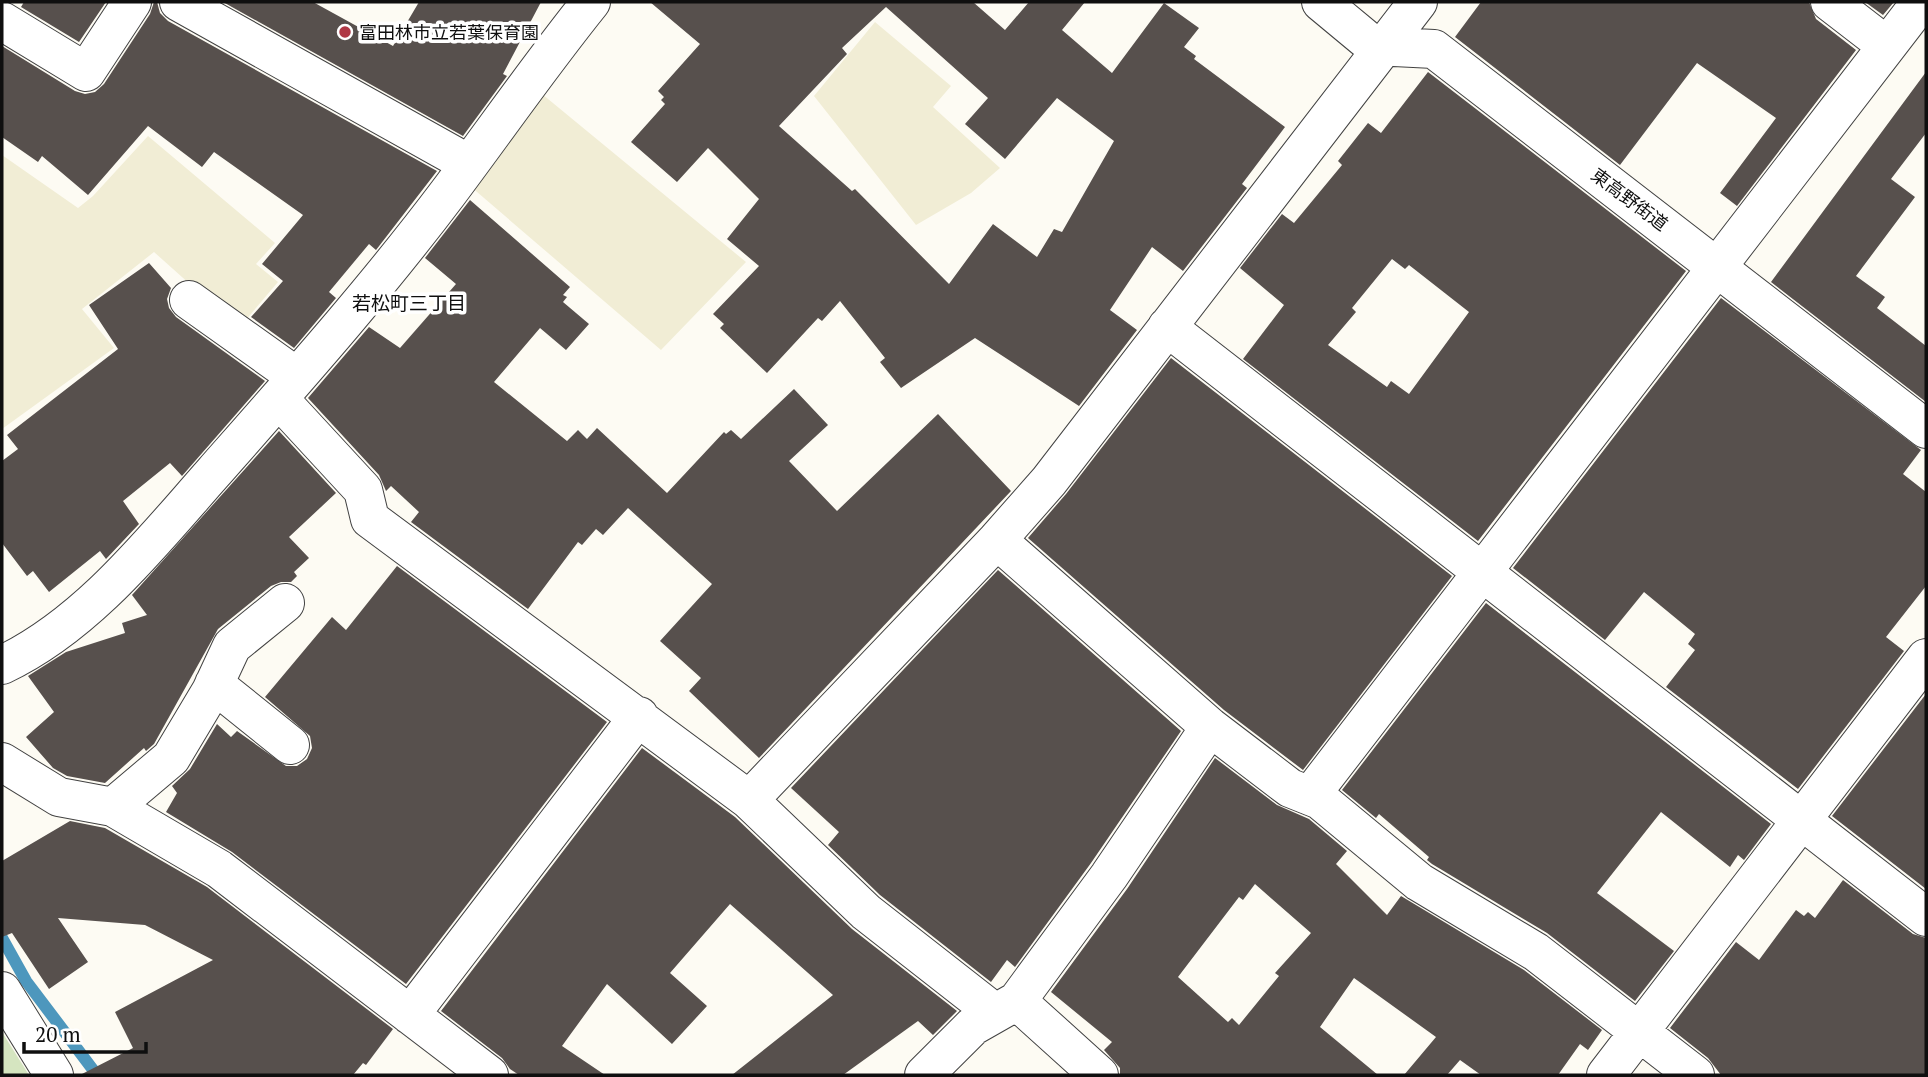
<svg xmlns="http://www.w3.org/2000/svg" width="1928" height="1077" font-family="'PT Serif','Noto Sans JP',serif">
<rect width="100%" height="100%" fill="#fdfbf3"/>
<path fill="#f1edd5" d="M 875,22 L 951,86 L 933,107 L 1000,168 L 971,193 L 916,225 L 814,96 Z
M 542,94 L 746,262 L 661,350 L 470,186 Z
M 148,136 L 275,243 L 256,264 L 278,282 L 239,328 L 154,252 L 82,309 L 114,348 L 2,429 L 2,155 L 78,208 L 93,196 Z"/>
<path fill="#d5e5c0" d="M 2,1032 L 29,1075 L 2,1075 Z"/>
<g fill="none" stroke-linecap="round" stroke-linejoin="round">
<path stroke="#4d97bd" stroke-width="12" d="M 2,938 L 26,981 L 97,1075"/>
</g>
<path fill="#57504d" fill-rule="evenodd" d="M 24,2 L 106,2 L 79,42 L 21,7 Z
M 154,2 L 157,2 L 160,13 L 168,21 L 437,171 L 376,250 L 369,244 L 329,292 L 336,298 L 294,348 L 251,317 L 283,281 L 262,264 L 303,215 L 214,152 L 202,167 L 148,126 L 88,195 L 42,156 L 38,162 L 2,137 L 2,46 L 75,91 L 85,94 L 95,92 L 104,84 L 150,14 Z
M 223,2 L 313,2 L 393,46 L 419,2 L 541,2 L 503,74 L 507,76 L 463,136 Z
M 650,2 L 973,2 L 1005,30 L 1029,2 L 1085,2 L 1062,30 L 1112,73 L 1164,3 L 1199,28 L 1184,47 L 1196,56 L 1194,59 L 1285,127 L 1242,184 L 1247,188 L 1183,271 L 1152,247 L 1110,310 L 1137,330 L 1079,406 L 975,338 L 901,388 L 880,362 L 885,358 L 840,301 L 822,321 L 818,318 L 767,373 L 720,328 L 724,324 L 713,314 L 759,266 L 727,239 L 759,199 L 708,148 L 677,182 L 631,142 L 665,104 L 661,100 L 664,97 L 658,91 L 700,44 ZM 886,7 L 988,98 L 965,124 L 1005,159 L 1057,98 L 1114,141 L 1062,232 L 1054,229 L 1037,257 L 993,224 L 949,284 L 855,189 L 852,191 L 779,126 L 847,54 L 842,48 Z
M 1481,2 L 1809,2 L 1816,19 L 1856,50 L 1737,206 L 1720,193 L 1776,118 L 1697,63 L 1620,165 L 1455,37 Z
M 1865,2 L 1894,2 L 1883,15 Z
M 1428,72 L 1686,271 L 1478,541 L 1243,359 L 1284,305 L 1240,268 L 1282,214 L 1294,223 L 1342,165 L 1338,161 L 1368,123 L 1381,133 ZM 1392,259 L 1405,269 L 1409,265 L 1469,312 L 1409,394 L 1391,381 L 1387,387 L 1328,345 L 1356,312 L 1352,308 Z
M 1926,72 L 1926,133 L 1891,179 L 1915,197 L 1856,276 L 1885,297 L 1877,308 L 1926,346 L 1926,402 L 1771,282 Z
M 470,200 L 570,287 L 563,295 L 567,297 L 563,302 L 589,324 L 566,350 L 540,328 L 494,382 L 567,441 L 578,430 L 587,439 L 597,428 L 667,493 L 724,432 L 726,434 L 731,430 L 741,439 L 794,389 L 828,425 L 789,461 L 837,511 L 938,414 L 1011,491 L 759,758 L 689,691 L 701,678 L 660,641 L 712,584 L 628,508 L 603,535 L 596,529 L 582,545 L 578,542 L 528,609 L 411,522 L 419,512 L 391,486 L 386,491 L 379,475 L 308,398 L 369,327 L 400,348 L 456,284 L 425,258 Z
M 149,263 L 171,288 L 167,299 L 169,308 L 176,317 L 265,381 L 182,476 L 170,463 L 123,501 L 139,524 L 106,559 L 100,551 L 49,592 L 33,571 L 27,576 L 2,543 L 2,461 L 18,449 L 7,435 L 118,349 L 89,305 Z
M 1721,298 L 1921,450 L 1903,474 L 1926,492 L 1926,586 L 1886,637 L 1904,651 L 1798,789 L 1666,687 L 1695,650 L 1688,644 L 1695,634 L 1644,592 L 1605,640 L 1513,568 Z
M 1171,358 L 1452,576 L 1303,770 L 1224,710 L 1028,538 L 1066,494 Z
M 279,431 L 336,493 L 289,537 L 309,558 L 294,572 L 297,576 L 291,582 L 281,582 L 271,586 L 218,629 L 154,744 L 146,751 L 144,748 L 105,783 L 67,776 L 53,768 L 26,737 L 54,712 L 28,676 L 66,652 L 125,633 L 122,623 L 147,615 L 132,595 Z
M 397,566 L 607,722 L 406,984 L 232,852 L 166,812 L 177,793 L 172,786 L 190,769 L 217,724 L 231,737 L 237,731 L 286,766 L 297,766 L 307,759 L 312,748 L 310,736 L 265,697 L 332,617 L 346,630 Z
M 998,570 L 1181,731 L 1091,863 L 1015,967 L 1007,960 L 991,982 L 880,895 L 828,845 L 839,832 L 791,788 Z
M 1486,603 L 1771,824 L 1744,860 L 1738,855 L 1730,867 L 1661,812 L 1597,893 L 1674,951 L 1635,1001 L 1547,933 L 1432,864 L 1427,860 L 1429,857 L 1379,814 L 1376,818 L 1342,790 Z
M 1926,694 L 1926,889 L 1832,816 Z
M 642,748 L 735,817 L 852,929 L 957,1011 L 933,1035 L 918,1021 L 843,1075 L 732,1075 L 833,995 L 730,904 L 670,973 L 707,1006 L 672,1044 L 607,984 L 562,1046 L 605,1075 L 519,1075 L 510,1069 L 502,1058 L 441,1011 Z
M 1215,758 L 1277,805 L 1309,819 L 1347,851 L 1336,864 L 1387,915 L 1401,896 L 1524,970 L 1602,1030 L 1588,1050 L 1580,1044 L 1558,1075 L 1481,1075 L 1460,1060 L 1447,1075 L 1404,1075 L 1436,1037 L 1354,978 L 1320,1027 L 1378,1075 L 1120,1075 L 1120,1068 L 1104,1050 L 1112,1042 L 1051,992 L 1127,889 ZM 1255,884 L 1311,933 L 1275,973 L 1279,976 L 1239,1025 L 1232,1018 L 1228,1022 L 1178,977 L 1239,897 L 1243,900 Z
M 70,821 L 105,828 L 207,887 L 393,1029 L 366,1065 L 363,1063 L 353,1075 L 80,1075 L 133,1048 L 115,1012 L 213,960 L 145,925 L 58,918 L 88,962 L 49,989 L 12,933 L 2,937 L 2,861 Z
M 1843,880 L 1913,934 L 1926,938 L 1926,1075 L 1721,1075 L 1708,1058 L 1670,1028 L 1736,942 L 1759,960 L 1796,910 L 1804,916 L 1808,912 L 1815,918 Z"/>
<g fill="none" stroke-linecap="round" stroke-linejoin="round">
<g stroke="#424242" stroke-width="40">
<path id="minor" d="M 179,2 L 469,164
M 1321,2 L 1374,46 L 1434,49 L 1926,429
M 1830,2 L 1887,46
M 2,21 L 86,72 L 132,2
M 189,300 L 297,377
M 1167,327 L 1926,917
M 279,399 L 363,490 L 370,519 L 749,800 L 866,912 L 995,1013
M 997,540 L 1210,727 L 1290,788 L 1320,800 L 1419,882 L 1536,952 L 1695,1075
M 2,665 C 87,625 152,542 213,473 C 293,382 375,290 448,193 C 496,129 541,64 591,2
M 214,684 L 290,745
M 2,762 L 59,797 L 113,807 L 219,869 L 489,1075
M 1310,796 L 1921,2
M 749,800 L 997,540 L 1049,481 L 1418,2
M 113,807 L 171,758 L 211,691 L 232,646 L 285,603
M 1017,1001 L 1099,1075
M 410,1015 L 639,716
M 924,1075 L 973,1026 L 1017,1001 L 1109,876 L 1210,727
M 1606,1075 L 1926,658"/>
</g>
<g stroke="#424242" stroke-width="40">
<path id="tertiary" d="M 2,991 L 54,1075"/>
</g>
<use href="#minor" stroke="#fff" stroke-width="38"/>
<use href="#tertiary" stroke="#fff" stroke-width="38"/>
</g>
<circle fill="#af3845" stroke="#fff" stroke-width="2.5" cx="345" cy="32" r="7"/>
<g text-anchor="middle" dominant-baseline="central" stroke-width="7" stroke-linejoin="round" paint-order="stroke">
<g font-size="18" fill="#0f0f0f" stroke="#fff" text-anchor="start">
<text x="359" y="32">富田林市立若葉保育園</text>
</g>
<g font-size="18" fill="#0f0f0f" stroke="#fff">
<text transform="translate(1630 199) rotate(37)">東高野街道</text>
</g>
<g font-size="19" fill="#0f0f0f" stroke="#fff">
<text x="409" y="302">若松町三丁目</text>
</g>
</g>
<rect width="1928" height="1077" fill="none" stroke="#0f0f0f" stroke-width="7"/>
<path d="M24 1042v10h122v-10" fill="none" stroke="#0f0f0f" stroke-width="3.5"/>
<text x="35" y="1042" font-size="21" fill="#0f0f0f" stroke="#ffffff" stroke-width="5" paint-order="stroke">20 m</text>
</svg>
